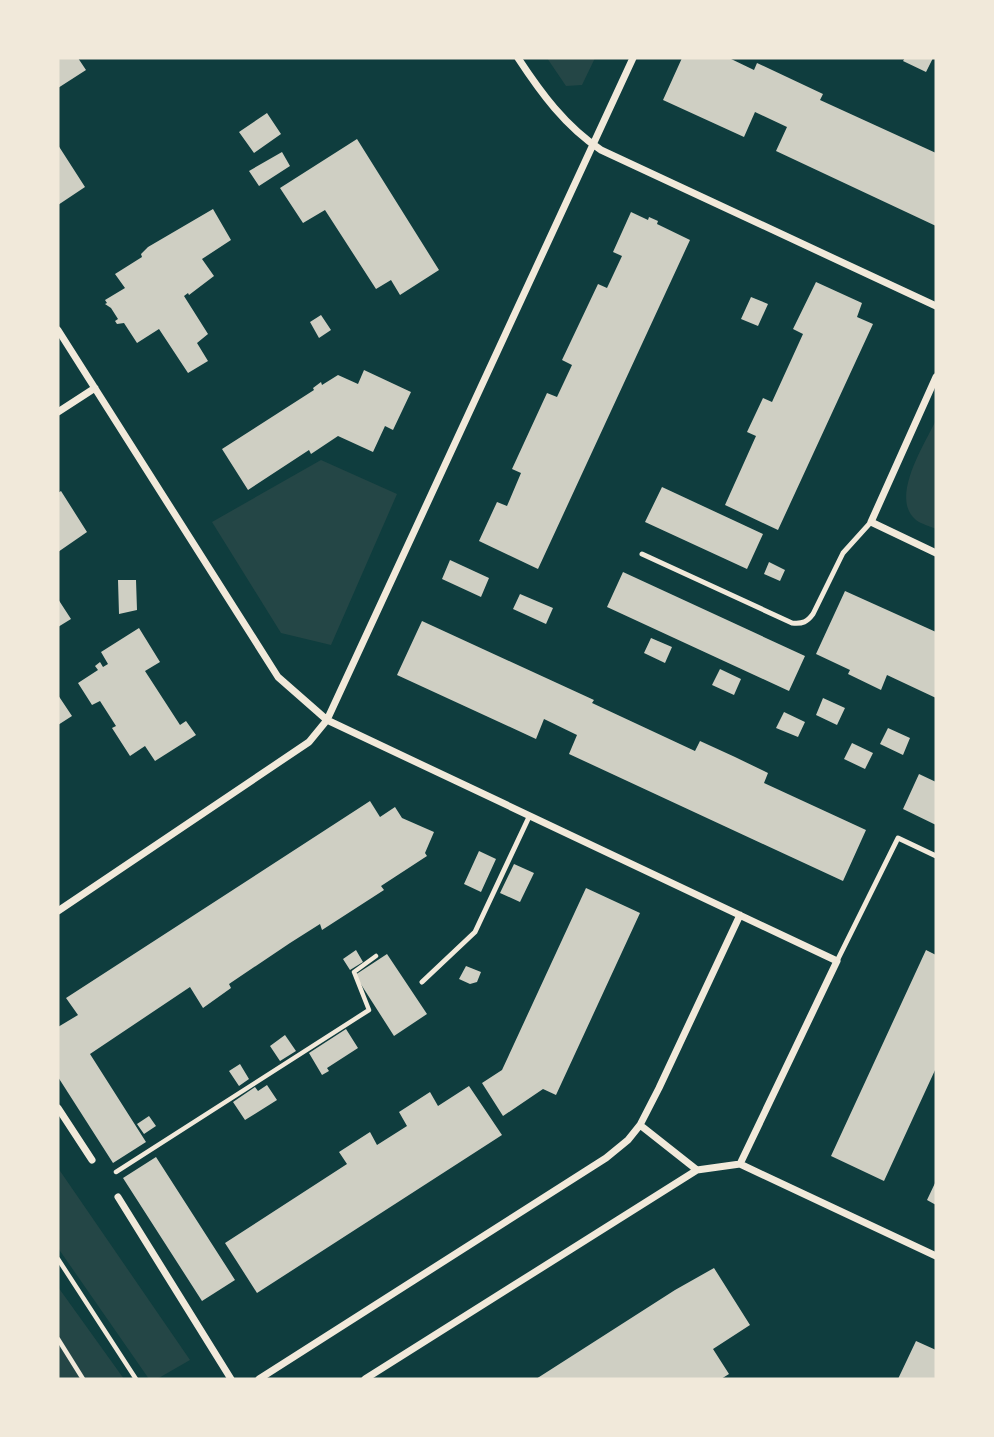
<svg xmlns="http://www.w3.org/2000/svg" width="994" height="1437" font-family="Karla,sans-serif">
<rect width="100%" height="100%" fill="#0f3d3e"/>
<path fill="#244646" d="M 547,58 L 595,58 L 582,85 L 566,86 Z
M 936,420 L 936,529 C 930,526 921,524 916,520 C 889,498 925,444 936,420 Z
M 321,460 L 397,494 L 331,645 L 281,633 L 212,522 Z
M 58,1168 L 190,1360 L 157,1379 L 149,1379 L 58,1248 Z
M 58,1287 L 124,1379 L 58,1379 Z"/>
<path fill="#cfcfc3" d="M 58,58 L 78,58 L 86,70 L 58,88 Z
M 682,58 L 729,58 L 754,70 L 757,63 L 823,94 L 820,100 L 936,153 L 936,226 L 776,151 L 787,127 L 755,112 L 744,137 L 663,100 Z
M 905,58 L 933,58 L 926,72 L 903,61 Z
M 267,113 L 281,134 L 254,153 L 239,132 Z
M 357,139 L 439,270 L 400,295 L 391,280 L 376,289 L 325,210 L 303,223 L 280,188 Z
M 58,145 L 85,187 L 58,205 Z
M 282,152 L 290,166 L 259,186 L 249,171 Z
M 213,209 L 231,240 L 202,259 L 214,276 L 189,295 L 188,293 L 184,296 L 208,334 L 197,343 L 208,361 L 188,373 L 159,329 L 137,343 L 124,323 L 117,324 L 115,321 L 118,319 L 111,308 L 105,304 L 107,303 L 105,300 L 125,288 L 115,274 L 142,257 L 141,254 L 148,247 Z
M 631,212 L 648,220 L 649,217 L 658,221 L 657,224 L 690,240 L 538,569 L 479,541 L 497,502 L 507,506 L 521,473 L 512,469 L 547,393 L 557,397 L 572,365 L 562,360 L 598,284 L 607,288 L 622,256 L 613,252 Z
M 816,282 L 862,303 L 857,317 L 873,324 L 778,530 L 725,505 L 756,436 L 747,432 L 763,398 L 772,402 L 803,334 L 793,329 Z
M 751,297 L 768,304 L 758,326 L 741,319 Z
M 321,315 L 331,330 L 319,338 L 310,322 Z
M 364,370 L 411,392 L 393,430 L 385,426 L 373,452 L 338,436 L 311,454 L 309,450 L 248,490 L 222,449 L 314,390 L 313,388 L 321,382 L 322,385 L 338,375 L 358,384 Z
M 662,487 L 763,534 L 747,569 L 645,522 Z
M 61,491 L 87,532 L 58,552 L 58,493 Z
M 450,560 L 489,578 L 481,597 L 442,579 Z
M 769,562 L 785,570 L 780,581 L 764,574 Z
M 623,572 L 805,656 L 789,691 L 607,607 Z
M 118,580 L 136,580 L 137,610 L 119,614 Z
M 845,591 L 936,632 L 936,698 L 887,675 L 881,690 L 848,674 L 850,670 L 816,654 Z
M 520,594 L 553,608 L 546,624 L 513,609 Z
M 58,599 L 71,619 L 58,627 Z
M 422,621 L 594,700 L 592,703 L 695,751 L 700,741 L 735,757 L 768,773 L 764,783 L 866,830 L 843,881 L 569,754 L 577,735 L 544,719 L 536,739 L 397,675 Z
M 139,628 L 160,662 L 145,671 L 180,725 L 186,721 L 196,735 L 155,761 L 145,746 L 130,756 L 112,728 L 116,726 L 100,701 L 92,705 L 78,683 L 98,670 L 95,666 L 100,662 L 103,667 L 108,664 L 101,652 Z
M 651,638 L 672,647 L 665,663 L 644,653 Z
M 720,669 L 741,679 L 734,695 L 712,685 Z
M 58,695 L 72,716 L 58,725 Z
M 823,698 L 845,708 L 837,725 L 816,715 Z
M 784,712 L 805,722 L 798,737 L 776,728 Z
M 888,728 L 910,738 L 903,755 L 880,744 Z
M 852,743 L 873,753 L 865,769 L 844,759 Z
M 919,774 L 936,782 L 936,825 L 903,809 Z
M 370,801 L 380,817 L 395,807 L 402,818 L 434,832 L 425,853 L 427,856 L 381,886 L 384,890 L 322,930 L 320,924 L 290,943 L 229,984 L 231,988 L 203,1008 L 190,987 L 90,1054 L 146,1142 L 113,1163 L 58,1077 L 58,1027 L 78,1015 L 66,998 Z
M 479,851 L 496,859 L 481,892 L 464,884 Z
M 514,864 L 534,873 L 520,902 L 500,893 Z
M 586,888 L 640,913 L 556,1095 L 543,1089 L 503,1116 L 482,1083 L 502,1070 Z
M 356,950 L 363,962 L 350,970 L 343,959 Z
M 926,950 L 936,955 L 936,1068 L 884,1181 L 831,1156 Z
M 387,954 L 427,1014 L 394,1036 L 355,975 Z
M 466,966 L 481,972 L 477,982 L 470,984 L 459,979 Z
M 346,1029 L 358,1048 L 327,1068 L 329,1071 L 322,1075 L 309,1053 Z
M 285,1035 L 296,1051 L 280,1061 L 270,1046 Z
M 240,1064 L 249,1079 L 239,1086 L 229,1071 Z
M 267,1085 L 277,1100 L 245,1120 L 233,1102 L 255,1087 L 258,1091 Z
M 469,1086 L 502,1135 L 257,1293 L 225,1243 L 347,1164 L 339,1152 L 370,1132 L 377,1145 L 407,1126 L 399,1112 L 430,1092 L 438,1106 Z
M 149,1116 L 156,1126 L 144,1134 L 137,1124 Z
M 156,1157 L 235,1280 L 202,1301 L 123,1178 Z
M 936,1181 L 936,1205 L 927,1200 Z
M 714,1268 L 750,1325 L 713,1349 L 729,1374 L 721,1379 L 536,1379 L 675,1290 Z
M 916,1341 L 936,1350 L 936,1379 L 898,1379 Z"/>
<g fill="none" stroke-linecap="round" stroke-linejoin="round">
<path stroke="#f1e9da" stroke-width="4.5" d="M 116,1172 L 369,1010 L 354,972 L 376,956
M 58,1259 L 136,1379
M 58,1339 L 83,1379"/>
<path stroke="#f1e9da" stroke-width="5" d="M 642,554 L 792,623 C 803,624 807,622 813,614 L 843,553 L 871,522
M 837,961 L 898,838 L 936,856
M 422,982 L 475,932 L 529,817"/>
<path stroke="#f1e9da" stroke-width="7" d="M 518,58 C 541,93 565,126 601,150 L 936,306
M 58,330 L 278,677 L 327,720 L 837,961 L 740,1164
M 936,377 L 871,522 L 936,553
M 58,412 L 95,388
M 58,911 L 309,742 L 327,720 L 633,58
M 740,915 L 659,1088 L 640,1125 L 697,1170 L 740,1164 L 936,1256
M 58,1108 L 92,1160
M 118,1197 L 231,1379
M 259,1379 L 606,1158 L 628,1140 L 640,1125
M 365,1379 L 697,1170"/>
</g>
<rect width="994" height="1437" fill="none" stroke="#f1e9da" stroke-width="119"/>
</svg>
